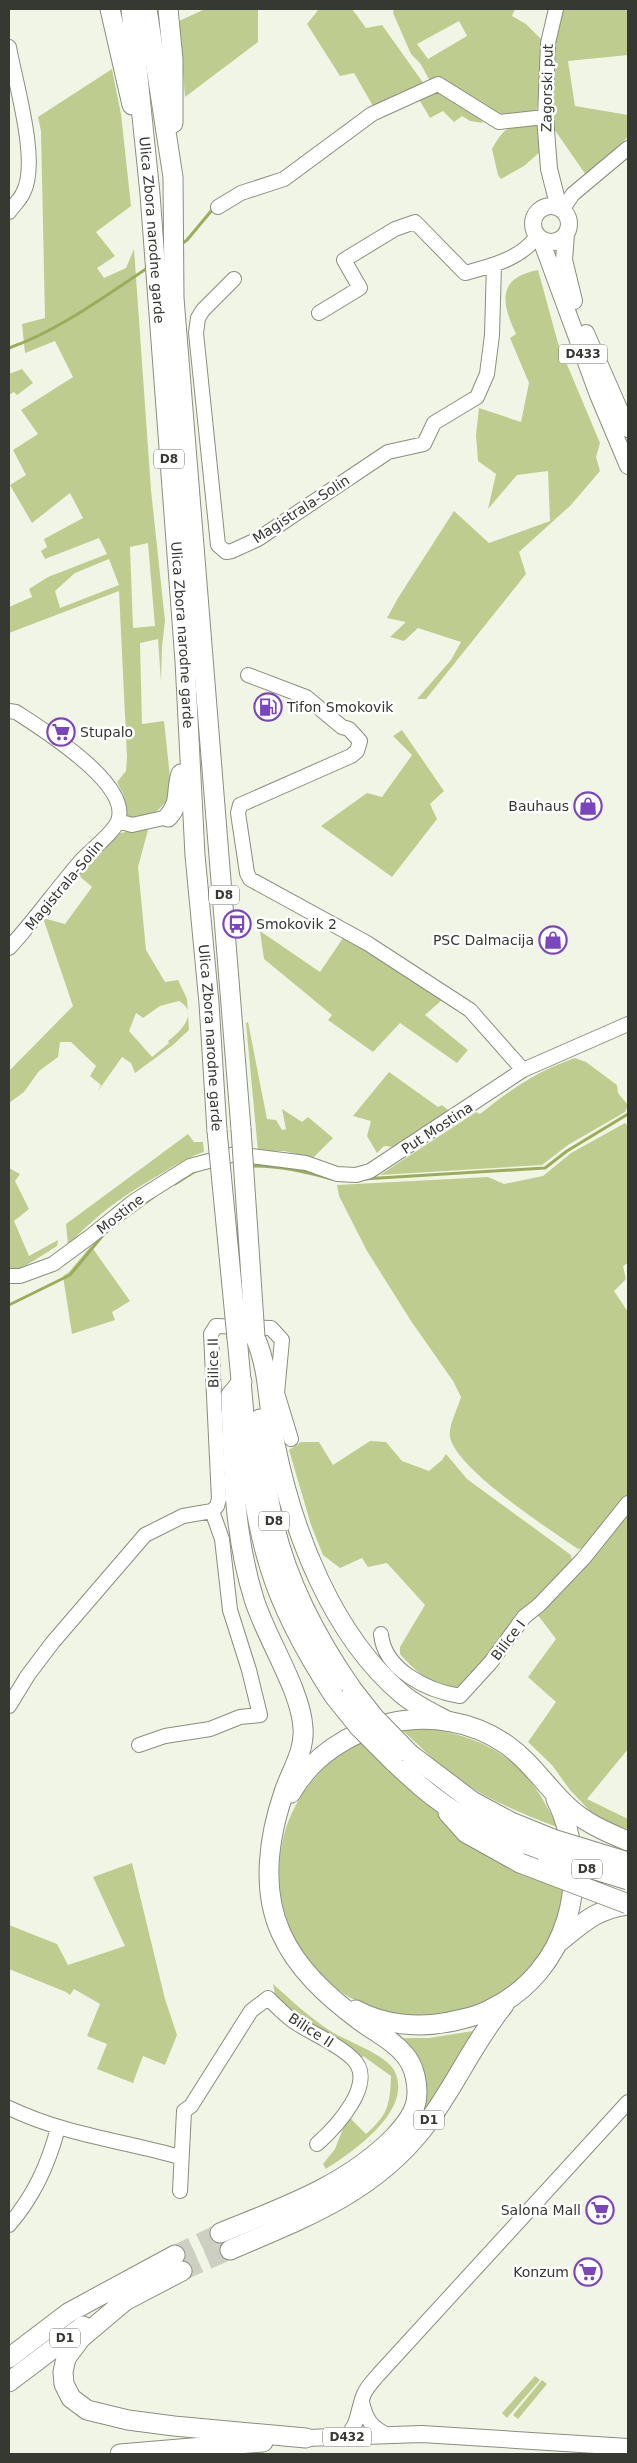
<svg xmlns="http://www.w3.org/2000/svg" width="637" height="2463" font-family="'DejaVu Sans',sans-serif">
<rect width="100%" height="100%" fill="#f1f5e5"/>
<path fill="#becd8f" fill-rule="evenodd" d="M 205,9 L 258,9 L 258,42 L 185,97 L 179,21 Z
M 319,9 L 352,9 L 366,28 L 382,25 L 424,84 L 373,106 L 354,73 L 340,76 L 307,24 Z
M 394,9 L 515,9 L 512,16 L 526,24 L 542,40 L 541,88 L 536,112 L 504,115 L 430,81 L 420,63 L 411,54 L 393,13 ZM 459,21 L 467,36 L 428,59 L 417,44 Z
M 564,9 L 628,9 L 628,55 L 568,61 L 575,106 L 628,115 L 628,137 L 586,175 L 552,126 L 555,36 L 558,21 Z
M 112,69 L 121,114 L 131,206 L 96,232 L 115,256 L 97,268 L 104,278 L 126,268 L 134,249 L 151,490 L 165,621 L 162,647 L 161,682 L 158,639 L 140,643 L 142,724 L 164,721 L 170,777 L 170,798 L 153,815 L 128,819 L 122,807 L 124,796 L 117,782 L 126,771 L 127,757 L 119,591 L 9,633 L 9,607 L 32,597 L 29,589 L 48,577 L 107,554 L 99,538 L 45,559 L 41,551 L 47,547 L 44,539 L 83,518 L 70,493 L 32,523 L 10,485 L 26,475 L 13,450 L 38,434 L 21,410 L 73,377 L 55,341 L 25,353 L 22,324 L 45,318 L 41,131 L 38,117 ZM 148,543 L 155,626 L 133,628 L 130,547 ZM 109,559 L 119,585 L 60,608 L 55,591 L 75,573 Z
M 436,87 L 475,111 L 483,123 L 470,121 L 462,116 L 454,122 L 443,111 L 430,118 L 417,96 Z
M 536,123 L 541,140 L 542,150 L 524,166 L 501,179 L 498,175 L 492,149 C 506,124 509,128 536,123 Z
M 538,270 L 558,343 L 600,443 L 596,457 L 600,471 L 571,505 L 519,552 L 526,574 L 426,699 L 417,699 L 451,660 L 461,642 L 418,628 L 404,641 L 390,637 L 406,622 L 387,618 L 398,598 L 454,511 L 489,543 L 550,521 L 548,471 L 517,475 L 488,509 L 496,474 L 478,461 L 476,435 L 479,408 L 521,422 L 529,383 L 510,338 L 516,334 C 501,302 497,278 538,270 Z
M 22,369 L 33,383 L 17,395 L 14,392 L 9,395 L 9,374 Z
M 402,730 L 444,791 L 430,804 L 437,819 L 392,877 L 321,826 L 367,793 L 382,797 L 412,755 L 393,736 Z
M 142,829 L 148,830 L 138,867 L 146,950 L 165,982 L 178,980 L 187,999 L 189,1030 L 173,1045 L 135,1073 L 131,1063 L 122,1057 L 98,1091 L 101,1085 L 90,1076 L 96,1066 L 71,1042 L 60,1042 L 58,1057 L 39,1071 L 24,1092 L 9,1103 L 9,1071 L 73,1006 L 43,918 L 65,924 L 92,887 L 77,874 L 115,834 ZM 179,1001 C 200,1013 180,1032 168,1041 L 169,1043 L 152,1057 L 129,1031 L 136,1013 L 143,1018 L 160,1006 Z
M 260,931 L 320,972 L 343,938 L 397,967 L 422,987 L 443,999 L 425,1015 L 468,1050 L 457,1063 L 400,1023 L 373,1052 L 328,1020 L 332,1015 L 264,959 Z
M 248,1022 L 267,1119 L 276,1120 L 282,1130 L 286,1129 L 282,1109 L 302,1122 L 308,1117 L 333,1138 L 313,1158 L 284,1151 L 258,1151 L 246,1023 Z
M 575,1058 L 586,1062 L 617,1085 L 618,1093 L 628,1105 L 625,1112 L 568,1145 L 542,1165 L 380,1175 L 476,1112 L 480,1114 C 511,1089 537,1071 575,1058 Z
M 389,1072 L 438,1107 L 442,1105 L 450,1112 L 394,1147 L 384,1146 L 377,1153 L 367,1136 L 371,1121 L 353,1116 Z
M 625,1123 L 628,1126 L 628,1263 L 623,1266 L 626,1279 L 614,1291 L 628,1312 L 628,1498 L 584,1548 L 578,1549 C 549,1529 456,1469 450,1437 C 448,1426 458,1408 461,1397 L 453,1381 L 411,1321 L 367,1251 L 339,1196 L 337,1185 L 488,1177 L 504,1184 L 543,1176 L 571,1153 Z
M 188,1134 L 194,1142 L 203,1142 L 204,1152 C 188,1157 174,1166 159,1175 C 121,1197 99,1213 68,1245 L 66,1224 Z
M 9,1168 L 20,1174 L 15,1181 L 29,1209 L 14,1221 L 29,1256 L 58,1240 L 57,1246 L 22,1268 L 9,1270 Z
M 91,1246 L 130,1301 L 112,1312 L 115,1320 L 72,1334 L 63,1276 L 69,1272 Z
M 370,1441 L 386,1442 L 402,1461 L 429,1471 L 442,1460 L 446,1454 L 467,1479 L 571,1555 L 572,1561 L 462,1688 C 435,1689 417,1673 400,1654 L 400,1647 L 425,1605 L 387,1563 L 368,1567 L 362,1558 L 340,1568 L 323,1555 L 311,1525 L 289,1450 L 301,1442 L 319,1442 L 333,1465 Z
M 628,1513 L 628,1749 L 587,1799 L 628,1819 L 628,1829 L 606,1822 L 590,1811 L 570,1790 L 552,1765 L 528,1742 L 556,1702 L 528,1677 L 556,1639 L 537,1614 Z
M 428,1728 C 495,1740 529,1764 557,1827 C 521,1813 485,1799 454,1776 C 435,1762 419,1745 402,1730 Z
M 362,1743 L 388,1769 L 569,1875 C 566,1890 566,1912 559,1926 C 553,1938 540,1962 531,1971 C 520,1981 505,1994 492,2001 C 377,2057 253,1960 284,1835 C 294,1796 325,1759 362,1743 Z
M 132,1863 L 165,1999 L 177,2035 L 165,2065 L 143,2056 L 133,2083 L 97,2069 L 107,2044 L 87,2036 L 100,2004 L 74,1989 L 70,1995 L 66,1992 L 9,1969 L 9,1925 L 57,1944 L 68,1965 L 125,1946 L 93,1877 Z
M 273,1984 C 291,2000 309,2017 329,2030 C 345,2041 384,2053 394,2070 C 415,2110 352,2152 326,2169 L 323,2164 L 335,2149 L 348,2116 L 366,2134 C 388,2115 390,2105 391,2076 L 363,2056 L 360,2060 L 302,2022 L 276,2000 Z
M 473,2031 L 447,2078 L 417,2122 C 431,2085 430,2069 404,2038 L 429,2038 Z
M 535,2376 L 540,2380 L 507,2418 L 502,2413 Z
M 542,2380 L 547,2384 L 518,2419 L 513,2415 Z"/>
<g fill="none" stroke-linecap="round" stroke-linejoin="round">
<path stroke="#9bad5b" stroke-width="3" d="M 180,245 L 187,240 L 212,210
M 9,348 C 58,331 105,296 149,267
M 250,1166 C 278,1165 306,1172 332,1179
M 363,1179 L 545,1168 L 567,1151 L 628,1114
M 175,1184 L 197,1170
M 111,1228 L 156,1195
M 9,1305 L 70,1275 L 104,1234"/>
<path stroke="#cccfc1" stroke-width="19" stroke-dasharray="19 9" stroke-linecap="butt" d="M 175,2255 L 220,2233
M 182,2271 L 230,2250"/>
<g stroke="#8a8e7f" stroke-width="16">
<path id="minor" d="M 9,47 C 15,82 40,163 23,193 C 20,200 13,206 9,212
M 218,207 L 241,193 L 284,179 L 372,114 L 438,84 L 499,122 L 545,117 L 548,43 L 556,9
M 562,210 L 573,194 L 628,148
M 234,279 L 203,310 L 198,318 L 196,333 L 218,545 L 226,552 L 232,551 L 258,539 L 388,452 L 424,444 L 434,423 L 477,397 L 487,374 L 492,335 L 494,265
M 319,313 L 360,288 L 344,260 L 395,229 L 415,222 L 465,273 C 491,266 521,259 537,236
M 248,675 L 306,697 L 342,727 L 349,729 L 360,741 L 357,751 L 351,756 L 240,805 L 238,813 L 247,873 L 250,879 L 367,943 L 470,1010 L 523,1070
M 9,711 L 16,712 C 42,729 132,784 118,821 C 113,834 89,851 79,863 C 55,891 34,921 9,948
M 118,821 L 132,825 L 168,817
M 9,1276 L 20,1276 L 53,1264 L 91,1236 L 133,1202 L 190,1166 L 235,1154 L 306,1163 L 337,1174 L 356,1175 L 370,1171 L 523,1070 L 628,1024
M 212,1511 L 217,1506 L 219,1499 L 211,1334 L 216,1326 L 271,1328 L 282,1340 L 277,1393 L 291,1439
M 381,1634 C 384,1670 428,1691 460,1696 L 491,1662 L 524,1617 L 539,1605 L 583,1559 L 628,1503
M 9,1706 L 28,1675 L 53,1642 L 145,1535 L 183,1516 L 212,1511 L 222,1539 L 230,1610 L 249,1670 L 260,1715 L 240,1717 L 210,1729 L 165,1736 L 139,1745
M 9,2108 C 63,2134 123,2141 180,2157
M 180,2191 L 184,2111 L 191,2106 L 251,2011 L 268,1998 C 276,2006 284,2014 293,2021 C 312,2034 335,2042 352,2058 C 379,2082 335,2128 317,2144
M 9,2225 C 34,2196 48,2165 58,2128
M 362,2402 C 366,2420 372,2428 388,2435
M 345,2437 C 359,2426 357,2410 364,2394 C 367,2387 373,2381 378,2375 L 628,2102"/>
</g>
<g stroke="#8a8e7f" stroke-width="18">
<path id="major" d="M 545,117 L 549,169 L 559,208
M533 224a18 18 0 1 1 36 0a18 18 0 1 1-36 0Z
M 566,234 L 564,260 L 574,301
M 541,240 L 598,395 L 628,466
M 586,333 L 628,429
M 306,2438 L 422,2434 L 628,2447"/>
</g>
<g stroke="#8a8e7f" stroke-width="21">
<g id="highway">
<path d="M 110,9 L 132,105"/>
<path id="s1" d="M 131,9 L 150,194 L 185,661 L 195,855 L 209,1003 L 217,1131"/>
<path d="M 147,9 L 173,177 L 174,298 L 241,1129"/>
<path d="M 168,9 L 173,59 L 173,123"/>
<path d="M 168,817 C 182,801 175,792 181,774"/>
<path d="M 255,1337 C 270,1371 268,1408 275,1444 C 293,1532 332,1635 402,1694 C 415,1705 432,1713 447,1721"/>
<path d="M 237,1338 C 245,1414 247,1494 270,1568 C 284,1614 308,1656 334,1696"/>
<path d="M 260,1419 C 262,1446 264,1473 269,1500 C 280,1567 313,1633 352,1689"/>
<path d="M 410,1754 L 472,1801 L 511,1822 L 553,1839"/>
<path d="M 393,1761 C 406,1773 419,1786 434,1797 C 467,1823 508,1840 547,1855"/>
<path d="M 291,1793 C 333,1720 438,1696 507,1745 C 531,1762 545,1785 566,1805 C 583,1822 606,1832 628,1841"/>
<path d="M 448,1813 L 466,1833 L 520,1863"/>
<path d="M 559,1942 C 583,1923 596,1909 628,1905"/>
<path d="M 356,2010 C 383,2025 419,2028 449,2022 C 462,2019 476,2017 489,2010 C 569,1972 594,1876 556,1799"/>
<path d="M 220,2233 C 281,2208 346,2186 394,2137 C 403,2127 413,2116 416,2102 C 419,2087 415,2066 404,2054 C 392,2039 373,2031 359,2020 C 327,1996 297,1969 281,1933 C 261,1889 269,1836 284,1792 C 291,1771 305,1751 303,1728 C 301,1690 266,1638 254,1599 C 233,1532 233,1464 231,1395 L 242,1382"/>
<path d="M 230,2250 C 302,2219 371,2194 422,2130 C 453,2091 472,2044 504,2005"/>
<path d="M 126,2300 L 81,2338 L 66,2358 L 63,2372 L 64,2384 L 71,2398 L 87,2410 L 128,2420 L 174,2426 L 306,2438"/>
<path d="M 117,2305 L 182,2271"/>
<path d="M 9,2358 L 68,2313 L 175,2255"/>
<path d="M 9,2382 L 83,2326"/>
<path d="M 120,2454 L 263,2442"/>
</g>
</g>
<use href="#minor" stroke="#fff" stroke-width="14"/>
<use href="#major" stroke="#fff" stroke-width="16"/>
<use href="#highway" stroke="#fff" stroke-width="19"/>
<g stroke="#8a8e7f" stroke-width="21" stroke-linecap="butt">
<path id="highway-bridge" d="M 241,1129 L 255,1337
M 217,1131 L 237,1338
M 352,1689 L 374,1717 L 410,1754
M 334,1696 L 359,1727 L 393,1761
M 553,1839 L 628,1862
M 547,1855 L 628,1880
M 520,1863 L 628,1904"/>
</g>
<use href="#highway-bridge" stroke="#fff" stroke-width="19"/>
</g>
<defs>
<g id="fuel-ring" transform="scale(1.4375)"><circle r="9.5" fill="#fff" stroke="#7946be" stroke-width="1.5"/><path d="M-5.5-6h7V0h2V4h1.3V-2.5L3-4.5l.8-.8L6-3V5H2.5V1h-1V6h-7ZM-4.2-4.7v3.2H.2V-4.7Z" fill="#7946be"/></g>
<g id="supermarket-ring" transform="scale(1.4375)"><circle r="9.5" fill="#fff" stroke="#7946be" stroke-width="1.5"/><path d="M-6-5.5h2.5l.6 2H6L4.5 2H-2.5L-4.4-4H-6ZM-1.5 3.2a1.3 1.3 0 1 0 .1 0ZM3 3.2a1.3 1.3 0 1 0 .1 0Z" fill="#7946be"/></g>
<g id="shop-ring" transform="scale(1.4375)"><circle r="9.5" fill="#fff" stroke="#7946be" stroke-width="1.5"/><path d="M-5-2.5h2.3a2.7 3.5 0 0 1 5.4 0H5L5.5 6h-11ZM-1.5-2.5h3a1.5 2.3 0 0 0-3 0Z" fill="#7946be"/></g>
<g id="bus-ring" transform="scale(1.4375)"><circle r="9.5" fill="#fff" stroke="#7946be" stroke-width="1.5"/><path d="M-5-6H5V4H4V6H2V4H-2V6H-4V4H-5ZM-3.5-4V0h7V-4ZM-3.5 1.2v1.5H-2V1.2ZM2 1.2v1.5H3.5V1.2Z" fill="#7946be"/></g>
</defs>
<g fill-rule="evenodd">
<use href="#fuel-ring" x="268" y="707"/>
<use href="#supermarket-ring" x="61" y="732"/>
<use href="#shop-ring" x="588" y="806"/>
<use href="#bus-ring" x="237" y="924"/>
<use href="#shop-ring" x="553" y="940"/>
<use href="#supermarket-ring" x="600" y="2210"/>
<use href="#supermarket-ring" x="588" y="2272"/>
</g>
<g text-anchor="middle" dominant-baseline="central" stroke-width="5" stroke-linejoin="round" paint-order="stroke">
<g fill="#fff" stroke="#727470" stroke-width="1">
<rect x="559" y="344.5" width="48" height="19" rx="4"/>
<rect x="154" y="449.5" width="30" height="19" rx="4"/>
<rect x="209" y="885.5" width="30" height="19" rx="4"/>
<rect x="259" y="1511.5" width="30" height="19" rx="4"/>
<rect x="572" y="1859.5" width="30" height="19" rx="4"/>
<rect x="414" y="2110.5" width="30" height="19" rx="4"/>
<rect x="50" y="2328.5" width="30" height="19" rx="4"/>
<rect x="323" y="2427.5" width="48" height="19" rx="4"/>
</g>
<g font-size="12" font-weight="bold" fill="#363832">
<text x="583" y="354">D433</text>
<text x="169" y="459">D8</text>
<text x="224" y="895">D8</text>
<text x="274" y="1521">D8</text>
<text x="587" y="1869">D8</text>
<text x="429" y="2120">D1</text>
<text x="65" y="2338">D1</text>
<text x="347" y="2437">D432</text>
</g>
<g font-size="14" fill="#363832" stroke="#fff">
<text transform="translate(547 88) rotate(-89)">Zagorski put</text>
<text stroke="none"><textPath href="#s1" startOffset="222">Ulica Zbora narodne garde</textPath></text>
<text transform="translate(301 509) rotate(-33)">Magistrala-Solin</text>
<text stroke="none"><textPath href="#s1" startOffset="628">Ulica Zbora narodne garde</textPath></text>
<text transform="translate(64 885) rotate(-50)">Magistrala-Solin</text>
<text stroke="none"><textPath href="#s1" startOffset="1032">Ulica Zbora narodne garde</textPath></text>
<text transform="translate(437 1128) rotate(-33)">Put Mostina</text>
<text transform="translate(120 1214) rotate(-38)">Mostine</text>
<text transform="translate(213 1363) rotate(-91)">Bilice II</text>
<text transform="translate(508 1640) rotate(-53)">Bilice I</text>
<text transform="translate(311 2030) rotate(33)">Bilice II</text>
</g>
<g font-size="14" fill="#363832" stroke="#fff" text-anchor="end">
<text x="287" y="707" text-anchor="start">Tifon Smokovik</text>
<text x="80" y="732" text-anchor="start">Stupalo</text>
<text x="569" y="806">Bauhaus</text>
<text x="256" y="924" text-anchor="start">Smokovik 2</text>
<text x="534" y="940">PSC Dalmacija</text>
<text x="581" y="2210">Salona Mall</text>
<text x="569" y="2272">Konzum</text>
</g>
</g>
<rect width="637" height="2463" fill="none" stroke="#363832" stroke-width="20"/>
</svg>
